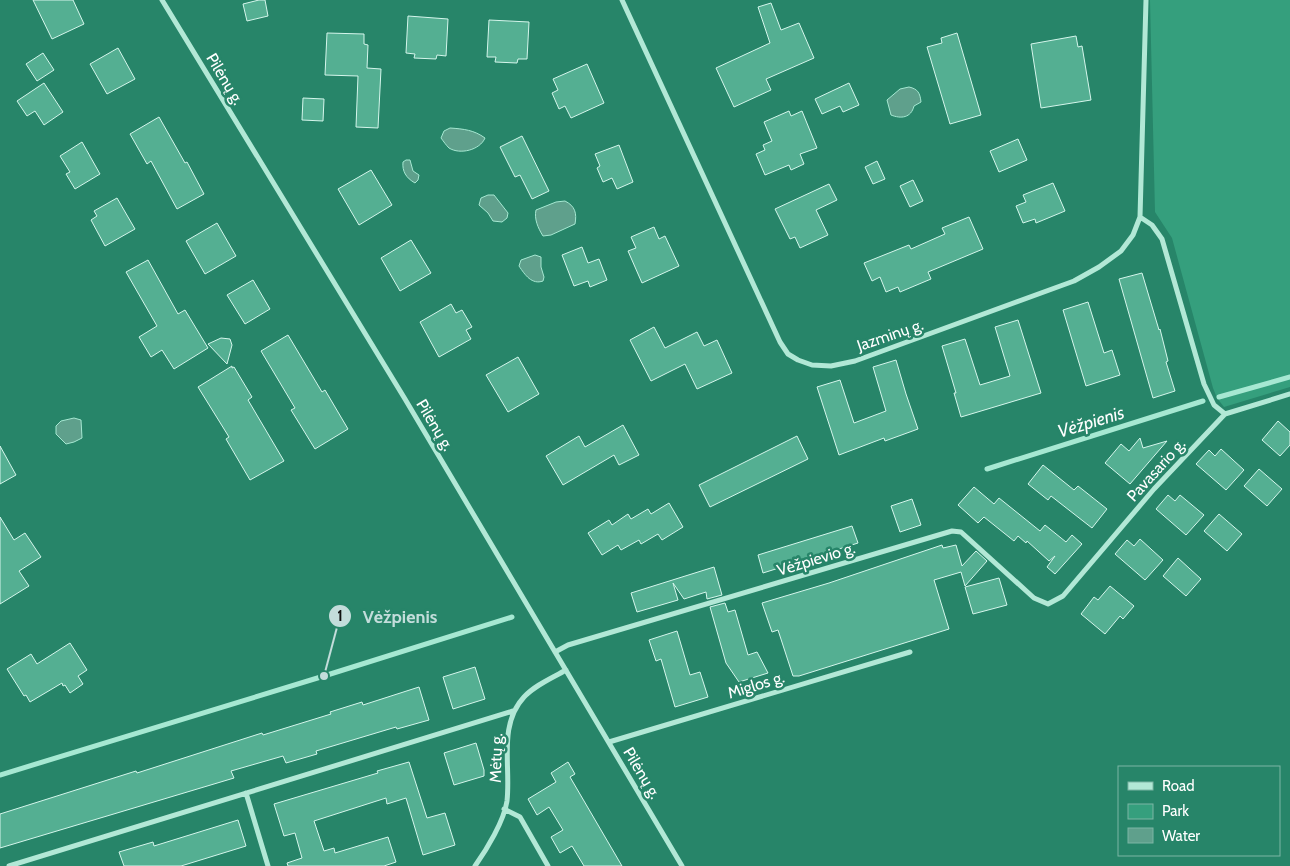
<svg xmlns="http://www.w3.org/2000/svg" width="1290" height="866" font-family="Cabin,sans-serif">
<rect width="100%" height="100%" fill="#278569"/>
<path fill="#359f7d" d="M 1150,0 L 1290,0 L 1290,387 L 1224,407 L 1217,398 L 1213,388 L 1172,238 L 1155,212 Z"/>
<path fill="#5fa08c" stroke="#a6e8d2" d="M 909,87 C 918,89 920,93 921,102 L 914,106 C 911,118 901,119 891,115 L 887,100 L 900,89 Z
M 450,128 C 464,129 474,130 485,138 C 480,150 460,155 449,148 C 446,145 444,142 441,138 L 444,131 Z
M 406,160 L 410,160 L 413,171 L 419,175 L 418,180 L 415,183 C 406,178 402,171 403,162 Z
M 488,195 L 494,195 L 508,213 L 507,218 L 502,222 L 493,221 L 488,213 L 479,205 L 481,198 Z
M 565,201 C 575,206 577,213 575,224 L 551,235 L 543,236 C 538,228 534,219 536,210 L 556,202 Z
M 535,255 L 541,257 L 541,267 L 544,277 L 543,281 C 532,285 525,275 519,266 L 521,260 Z
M 74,418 L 81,420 L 82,438 L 74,442 L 66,444 L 56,434 L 56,426 L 61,421 Z"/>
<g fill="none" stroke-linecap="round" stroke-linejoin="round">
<path stroke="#a6e8d2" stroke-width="5" d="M 1219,397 L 1290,377
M 987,469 L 1203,401
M 0,775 L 324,676 L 512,617"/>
</g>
<path fill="#54af92" stroke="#d5f6ec" d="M 33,0 L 73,0 L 84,24 L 52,39 Z
M 259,0 L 265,0 L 268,16 L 247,21 L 243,4 Z
M 771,3 L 781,30 L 799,23 L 814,58 L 766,79 L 771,90 L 734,107 L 716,68 L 770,43 L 758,7 Z
M 408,16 L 448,19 L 446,56 L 437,55 L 436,59 L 414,58 L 415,54 L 406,53 Z
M 489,20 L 529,22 L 527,59 L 518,59 L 517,63 L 495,62 L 496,57 L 487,57 Z
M 327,33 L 364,34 L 364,44 L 368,45 L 367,68 L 381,69 L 378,128 L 356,127 L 358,76 L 325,75 Z
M 957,33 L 981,115 L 950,124 L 927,47 L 942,43 L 941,38 Z
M 1076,36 L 1078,47 L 1082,46 L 1091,100 L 1041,108 L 1031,44 Z
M 118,48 L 135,79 L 107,94 L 90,64 Z
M 43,53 L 54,70 L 37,81 L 26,64 Z
M 587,64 L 604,103 L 571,118 L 565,106 L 559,109 L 552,93 L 558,90 L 553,79 Z
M 44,83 L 63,112 L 44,125 L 35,111 L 27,116 L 17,101 Z
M 849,83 L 859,105 L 843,112 L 840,106 L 822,114 L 815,99 Z
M 303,98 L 324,99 L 323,121 L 302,120 Z
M 789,111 L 791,116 L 802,111 L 817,148 L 800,154 L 804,164 L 791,170 L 789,165 L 765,175 L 756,154 L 765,150 L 763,145 L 772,141 L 764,122 Z
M 159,117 L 185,163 L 187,162 L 204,194 L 177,209 L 151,161 L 147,164 L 130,134 Z
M 522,136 L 549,191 L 532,199 L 520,175 L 515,177 L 500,147 Z
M 1018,139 L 1027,160 L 999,172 L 990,151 Z
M 82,142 L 100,174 L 75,189 L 66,174 L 70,172 L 60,156 Z
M 619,145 L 633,182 L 617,189 L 612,178 L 603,182 L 597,168 L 600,166 L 595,154 Z
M 877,161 L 885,179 L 873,184 L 865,167 Z
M 371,170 L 392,205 L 359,225 L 338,189 Z
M 913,180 L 923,201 L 910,207 L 900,186 Z
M 1053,183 L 1065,211 L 1036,223 L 1035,219 L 1023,223 L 1016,206 L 1026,202 L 1023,195 Z
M 829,184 L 837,200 L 816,210 L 828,235 L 800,248 L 795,237 L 790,239 L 775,209 Z
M 117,198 L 135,229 L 105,246 L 91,220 L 97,216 L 94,211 Z
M 969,217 L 983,249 L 928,272 L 931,279 L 900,292 L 898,287 L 886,292 L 880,277 L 872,281 L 864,263 L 909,245 L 911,249 L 945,234 L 942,228 Z
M 217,223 L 236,256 L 205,274 L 186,241 Z
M 654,227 L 659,239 L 665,236 L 679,266 L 642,283 L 628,251 L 636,248 L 631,237 Z
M 411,240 L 431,273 L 400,291 L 381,258 Z
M 582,247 L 588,263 L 599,259 L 607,280 L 590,287 L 588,281 L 574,286 L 562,255 Z
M 148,260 L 178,314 L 185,310 L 208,348 L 174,369 L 162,350 L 151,357 L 139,337 L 157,326 L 126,272 Z
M 1142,273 L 1159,330 L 1160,329 L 1168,361 L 1166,362 L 1175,391 L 1153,398 L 1119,279 Z
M 253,280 L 270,309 L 245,324 L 227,295 Z
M 1088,302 L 1104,353 L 1112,350 L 1120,375 L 1086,386 L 1063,310 Z
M 451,304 L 456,313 L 462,310 L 472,327 L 466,330 L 471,339 L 439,357 L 420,322 Z
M 1018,320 L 1041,393 L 961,417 L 954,393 L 956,393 L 942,346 L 965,339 L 980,385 L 1010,376 L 995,327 Z
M 654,327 L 665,348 L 697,332 L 704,346 L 717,340 L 732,373 L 697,389 L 685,364 L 651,381 L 630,340 Z
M 288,335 L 322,392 L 325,390 L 348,429 L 315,449 L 291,410 L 295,408 L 261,351 Z
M 221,338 L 230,339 L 232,345 L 227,364 L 208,344 Z
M 518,357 L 539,394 L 508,412 L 486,375 Z
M 896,360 L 906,394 L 918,429 L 885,441 L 884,438 L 839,455 L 817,387 L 840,380 L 854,423 L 886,411 L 873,367 Z
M 232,366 L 232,368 L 234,367 L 252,397 L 248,400 L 284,461 L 250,480 L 226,439 L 229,437 L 198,387 Z
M 1278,421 L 1290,432 L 1290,445 L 1280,456 L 1262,440 Z
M 623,425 L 639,455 L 619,465 L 614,455 L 563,485 L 546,456 L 579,436 L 585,447 Z
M 797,436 L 808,459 L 710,507 L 699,485 Z
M 1140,438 L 1143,448 L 1167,441 L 1130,484 L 1105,463 L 1121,444 L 1129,451 Z
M 0,446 L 16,475 L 0,484 Z
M 1221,449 L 1244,470 L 1226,490 L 1196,464 L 1209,450 L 1215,456 Z
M 1043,465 L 1074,490 L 1078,486 L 1107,509 L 1092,528 L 1051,496 L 1048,500 L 1028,484 Z
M 1259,469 L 1282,489 L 1267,506 L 1244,486 Z
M 974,487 L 994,504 L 999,498 L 1040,531 L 1045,525 L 1066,542 L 1072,535 L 1082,544 L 1055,574 L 1047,567 L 1055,556 L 1049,561 L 1027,541 L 1026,543 L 1018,536 L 1014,541 L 984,517 L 978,523 L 958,505 Z
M 1168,495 L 1175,501 L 1180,495 L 1204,515 L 1186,535 L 1156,509 Z
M 912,499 L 921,525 L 900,532 L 891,506 Z
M 669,503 L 683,527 L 662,540 L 658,534 L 641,544 L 639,540 L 621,550 L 618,545 L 602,555 L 588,533 L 609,520 L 612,525 L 628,514 L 631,519 L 648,509 L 651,514 Z
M 1219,514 L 1242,534 L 1227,551 L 1204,531 Z
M 0,517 L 14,540 L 25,533 L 41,557 L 19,571 L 29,586 L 0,604 Z
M 852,526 L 858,543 L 763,573 L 758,555 Z
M 1140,539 L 1163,560 L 1145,580 L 1115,554 L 1127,540 L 1134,546 Z
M 942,545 L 943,548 L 956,545 L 962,566 L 976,551 L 987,561 L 965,586 L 961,572 L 934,580 L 949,629 L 799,676 L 793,676 L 778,630 L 772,632 L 762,603 L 829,583 Z
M 1178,558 L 1201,579 L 1186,596 L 1163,576 Z
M 714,567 L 722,595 L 707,599 L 706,592 L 684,599 L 673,583 L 678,600 L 637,612 L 631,593 Z
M 999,578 L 1007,605 L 973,614 L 965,587 Z
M 1110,586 L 1134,606 L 1123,619 L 1120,616 L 1105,634 L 1081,614 L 1094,597 L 1098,600 Z
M 725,603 L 728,612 L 735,610 L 748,655 L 757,652 L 768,673 L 739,682 L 726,663 L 710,607 Z
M 677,631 L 690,675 L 700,672 L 708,697 L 675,707 L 661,659 L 656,661 L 649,640 Z
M 70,643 L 87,670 L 78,676 L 83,684 L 70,693 L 65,685 L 63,686 L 62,683 L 30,702 L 26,695 L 24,696 L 7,669 L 31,654 L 37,664 Z
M 475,667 L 485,699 L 453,709 L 443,677 Z
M 419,687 L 429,720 L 397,729 L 396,727 L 316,751 L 317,754 L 286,763 L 283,756 L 231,771 L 234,778 L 0,848 L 0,814 L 136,771 L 137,773 L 262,733 L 263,735 L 331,714 L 330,712 L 362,702 L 363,705 Z
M 476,743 L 484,770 L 484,776 L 454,785 L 444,753 Z
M 409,762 L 427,818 L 445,813 L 455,845 L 423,855 L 406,798 L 387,804 L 386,798 L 314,821 L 324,851 L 334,848 L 335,853 L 388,837 L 396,862 L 384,866 L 288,866 L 287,863 L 302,858 L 295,833 L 284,836 L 274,804 L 378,773 L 377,771 Z
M 568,762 L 575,774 L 570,777 L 622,866 L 584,866 L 572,846 L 560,853 L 551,837 L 563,830 L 549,807 L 537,815 L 528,799 L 556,782 L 551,773 Z
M 238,820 L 246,846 L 181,866 L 124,866 L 119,852 L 153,842 L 154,846 Z"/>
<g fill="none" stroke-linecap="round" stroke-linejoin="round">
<path stroke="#b2e8d6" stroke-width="5" d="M 162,0 L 405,399 L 682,866
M 622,0 L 780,342 L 788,354 L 798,360 L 812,365 L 831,366 L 855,361 L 1074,281 L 1099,267 L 1121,251 L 1133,235 L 1140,217 L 1146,0
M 1140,217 L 1152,225 L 1162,239 L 1204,384 L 1214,405 L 1225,414
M 555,652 L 568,645 L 952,531 L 961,532 L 1034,598 L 1048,604 L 1063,596 L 1154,489 L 1225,414 L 1290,394
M 609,742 L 910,652
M 246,793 L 268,866
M 504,809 L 520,817 L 548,866
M 9,866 L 513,711
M 475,866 C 487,849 504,821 507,801 C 511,766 498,725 524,697 C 535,685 552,678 566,670"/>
</g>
<g text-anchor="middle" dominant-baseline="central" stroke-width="5" stroke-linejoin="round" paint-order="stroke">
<g font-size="16" fill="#fff" stroke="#278569">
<text transform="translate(225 79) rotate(59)">Pilėnų g.</text>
<text transform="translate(890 335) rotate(-19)">Jazminų g.</text>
<text transform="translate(435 425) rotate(59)">Pilėnų g.</text>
<text transform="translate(1156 470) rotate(-48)">Pavasario g.</text>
<text transform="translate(816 559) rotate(-17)">Vėžpievio g.</text>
<text transform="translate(756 685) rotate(-17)">Miglos g.</text>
<text transform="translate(496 758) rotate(-88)">Mėtų g.</text>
<text transform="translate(642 773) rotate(59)">Pilėnų g.</text>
</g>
<g font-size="18" font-style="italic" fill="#fff" stroke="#278569">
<text transform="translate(1091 422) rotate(-17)">Vėžpienis</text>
</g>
</g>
<path fill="none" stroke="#c3dddb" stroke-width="2" d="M324 676L340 616"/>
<g fill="#c3dddb" stroke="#278569" stroke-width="2">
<circle cx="324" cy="676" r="5"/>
<circle cx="340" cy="616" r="12"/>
</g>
<g font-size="15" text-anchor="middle" font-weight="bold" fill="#111">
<text x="340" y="621">1</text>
</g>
<g font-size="18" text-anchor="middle" font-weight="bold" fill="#c3dddb" stroke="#278569" stroke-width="5" stroke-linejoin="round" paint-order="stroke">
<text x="400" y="623">Vėžpienis</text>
</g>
<rect x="1118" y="766" width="162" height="90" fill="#278569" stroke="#7db6a5"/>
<rect x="1128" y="782" width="25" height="8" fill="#b2e8d6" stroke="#7db6a5"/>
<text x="1162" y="791" font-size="15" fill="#ffffff">Road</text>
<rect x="1128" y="804" width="25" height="15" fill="#359f7d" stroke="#7db6a5"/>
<text x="1162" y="816" font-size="15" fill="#ffffff">Park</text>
<rect x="1128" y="828" width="25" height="15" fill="#5fa08c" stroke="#7db6a5"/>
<text x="1162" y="841" font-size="15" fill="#ffffff">Water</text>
</svg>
